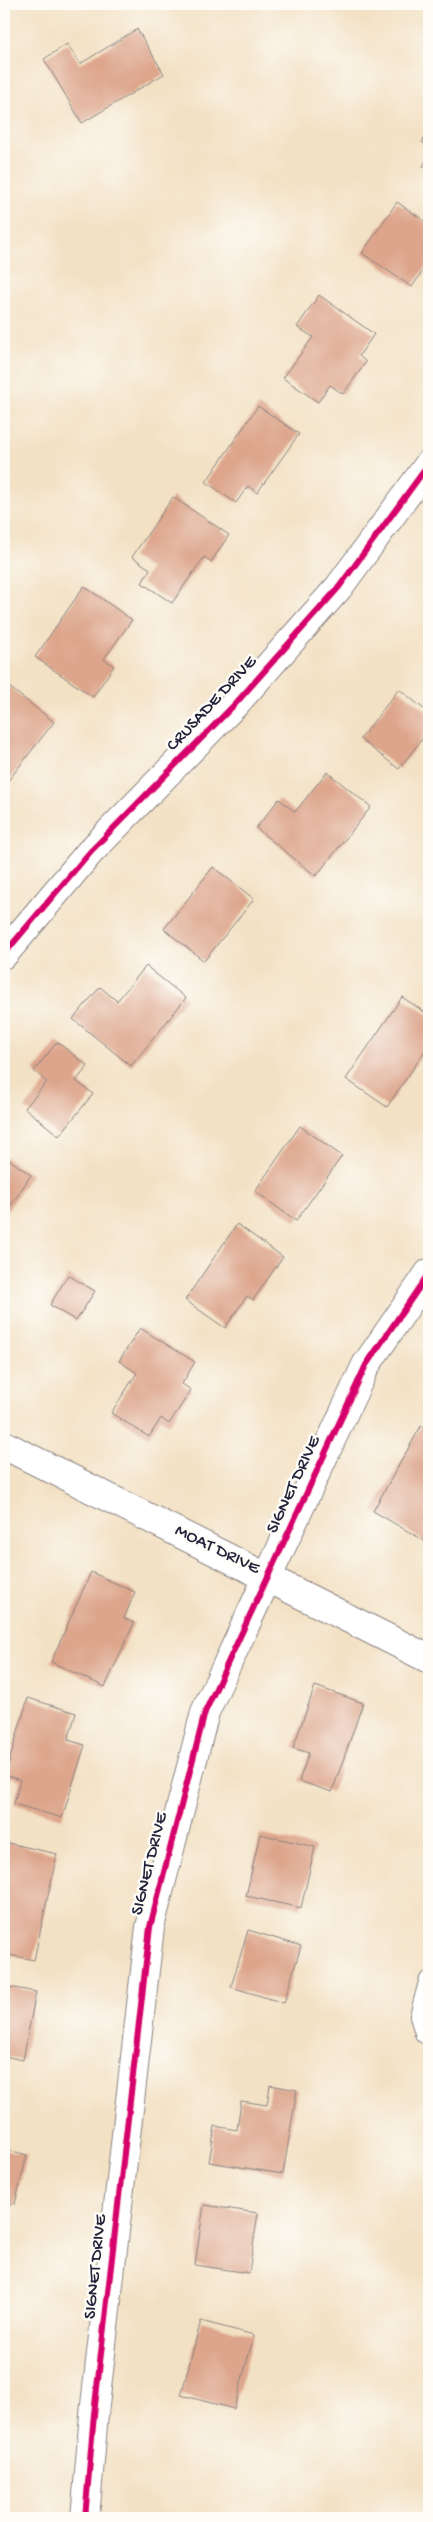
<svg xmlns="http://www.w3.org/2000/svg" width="433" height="2522" font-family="'Gochi Hand',sans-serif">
<rect width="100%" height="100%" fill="#fdfcf7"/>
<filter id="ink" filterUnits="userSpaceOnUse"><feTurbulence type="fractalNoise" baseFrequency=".02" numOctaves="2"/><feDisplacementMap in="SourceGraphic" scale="10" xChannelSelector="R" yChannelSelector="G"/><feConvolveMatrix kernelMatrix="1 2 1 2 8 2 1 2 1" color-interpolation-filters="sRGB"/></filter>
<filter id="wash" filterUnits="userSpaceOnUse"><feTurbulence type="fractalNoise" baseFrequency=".0096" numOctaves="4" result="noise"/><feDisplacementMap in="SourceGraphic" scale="20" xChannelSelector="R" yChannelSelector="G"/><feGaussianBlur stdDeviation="1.12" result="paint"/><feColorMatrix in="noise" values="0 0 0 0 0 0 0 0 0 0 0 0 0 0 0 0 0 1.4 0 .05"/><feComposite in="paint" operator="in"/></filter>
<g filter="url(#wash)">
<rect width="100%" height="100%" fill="#f3e1c4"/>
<g id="blocks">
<path fill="#dda58b" d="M 137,29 L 164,74 L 82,123 L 44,59 L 67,44 L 80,64 Z
M 4,66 L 9,67 L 4,83 Z
M 429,131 L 429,147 L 422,142 Z
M 429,156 L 429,170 L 423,166 Z
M 397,202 L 429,224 L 429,262 L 412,287 L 362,253 Z
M 319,295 L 374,334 L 359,356 L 366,362 L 343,394 L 330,385 L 318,402 L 283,378 L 313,337 L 297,327 Z
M 258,406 L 299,434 L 257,493 L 248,486 L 236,503 L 206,482 Z
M 173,497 L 229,535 L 211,562 L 204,557 L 172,603 L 142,583 L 150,569 L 132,557 Z
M 84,586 L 132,620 L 104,659 L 114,666 L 93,697 L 35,657 Z
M 4,683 L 54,722 L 4,786 Z
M 399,689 L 429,713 L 429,730 L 399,769 L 360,739 Z
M 327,772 L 371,807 L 316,876 L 256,828 L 279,799 L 295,812 Z
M 213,867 L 254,899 L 204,961 L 164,929 Z
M 146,966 L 186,998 L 131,1066 L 73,1019 L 100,987 L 117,1001 Z
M 402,997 L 429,1015 L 429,1045 L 387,1107 L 346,1079 Z
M 57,1042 L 88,1066 L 76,1081 L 93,1094 L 59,1136 L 25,1108 L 47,1082 L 34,1071 Z
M 300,1126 L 342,1156 L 296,1221 L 255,1191 Z
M 4,1156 L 31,1175 L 4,1216 Z
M 237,1224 L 283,1257 L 253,1300 L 247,1296 L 225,1328 L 185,1300 Z
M 68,1275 L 95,1291 L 76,1321 L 50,1305 Z
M 140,1328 L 195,1362 L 182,1384 L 191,1390 L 169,1424 L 161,1418 L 149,1437 L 111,1413 L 137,1373 L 119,1361 Z
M 421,1426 L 429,1431 L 428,1543 L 373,1511 Z
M 91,1572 L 135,1592 L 124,1618 L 134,1623 L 105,1687 L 51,1662 Z
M 315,1686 L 363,1703 L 332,1792 L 299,1781 L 309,1753 L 293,1748 Z
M 28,1698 L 76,1713 L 68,1740 L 85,1745 L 62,1818 L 14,1804 L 20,1780 L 5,1775 Z
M 260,1834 L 315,1847 L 301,1908 L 246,1896 Z
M 4,1842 L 57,1854 L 34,1960 L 4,1954 Z
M 248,1930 L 301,1946 L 284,2003 L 231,1987 Z
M 4,1986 L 36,1992 L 23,2060 L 4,2056 Z
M 270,2085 L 297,2090 L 283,2174 L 209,2162 L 215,2126 L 237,2130 L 241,2101 L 267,2105 Z
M 4,2149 L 27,2155 L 15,2204 L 4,2202 Z
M 204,2205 L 258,2213 L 249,2273 L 195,2265 Z
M 201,2321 L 254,2335 L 234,2409 L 181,2395 Z"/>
</g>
</g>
<g filter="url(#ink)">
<use href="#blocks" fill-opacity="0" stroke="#8a8280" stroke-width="1"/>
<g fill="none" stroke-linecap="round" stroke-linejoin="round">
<g stroke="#8a8280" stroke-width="22">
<path id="lane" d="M 429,1982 L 420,2016 L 425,2033 L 429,2035"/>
</g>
<g stroke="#8a8280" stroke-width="30">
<path id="street" d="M 4,954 L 90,852 L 236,703 L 339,587 L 429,464
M 4,1445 L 429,1659
M 85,2518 L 94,2414 L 150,1927 L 205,1712 L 366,1365 L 429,1273"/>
</g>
<use href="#lane" stroke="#fff" stroke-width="20"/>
<use href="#street" stroke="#fff" stroke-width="28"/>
<g stroke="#fdfcf7" stroke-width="9">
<path id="cycleway" d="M 4,954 L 90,852 L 236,703 L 339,587 L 429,464
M 85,2518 L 94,2414 L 150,1927 L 205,1712 L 366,1365 L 429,1273"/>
</g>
<use href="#cycleway" stroke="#d6006c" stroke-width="6"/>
</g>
</g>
<g text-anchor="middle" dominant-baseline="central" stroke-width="5" stroke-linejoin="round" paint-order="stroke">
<g font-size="18" fill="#22223b" stroke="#fdfcf7">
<text transform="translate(212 704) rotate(-47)">CRUSADE DRIVE</text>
<text transform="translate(294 1485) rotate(-65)">SIGNET DRIVE</text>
<text transform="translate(217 1550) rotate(26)">MOAT DRIVE</text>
<text transform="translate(150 1864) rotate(-76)">SIGNET DRIVE</text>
<text transform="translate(96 2267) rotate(-84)">SIGNET DRIVE</text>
</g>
</g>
<rect width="433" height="2522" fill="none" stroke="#fdfcf7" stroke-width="20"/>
</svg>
